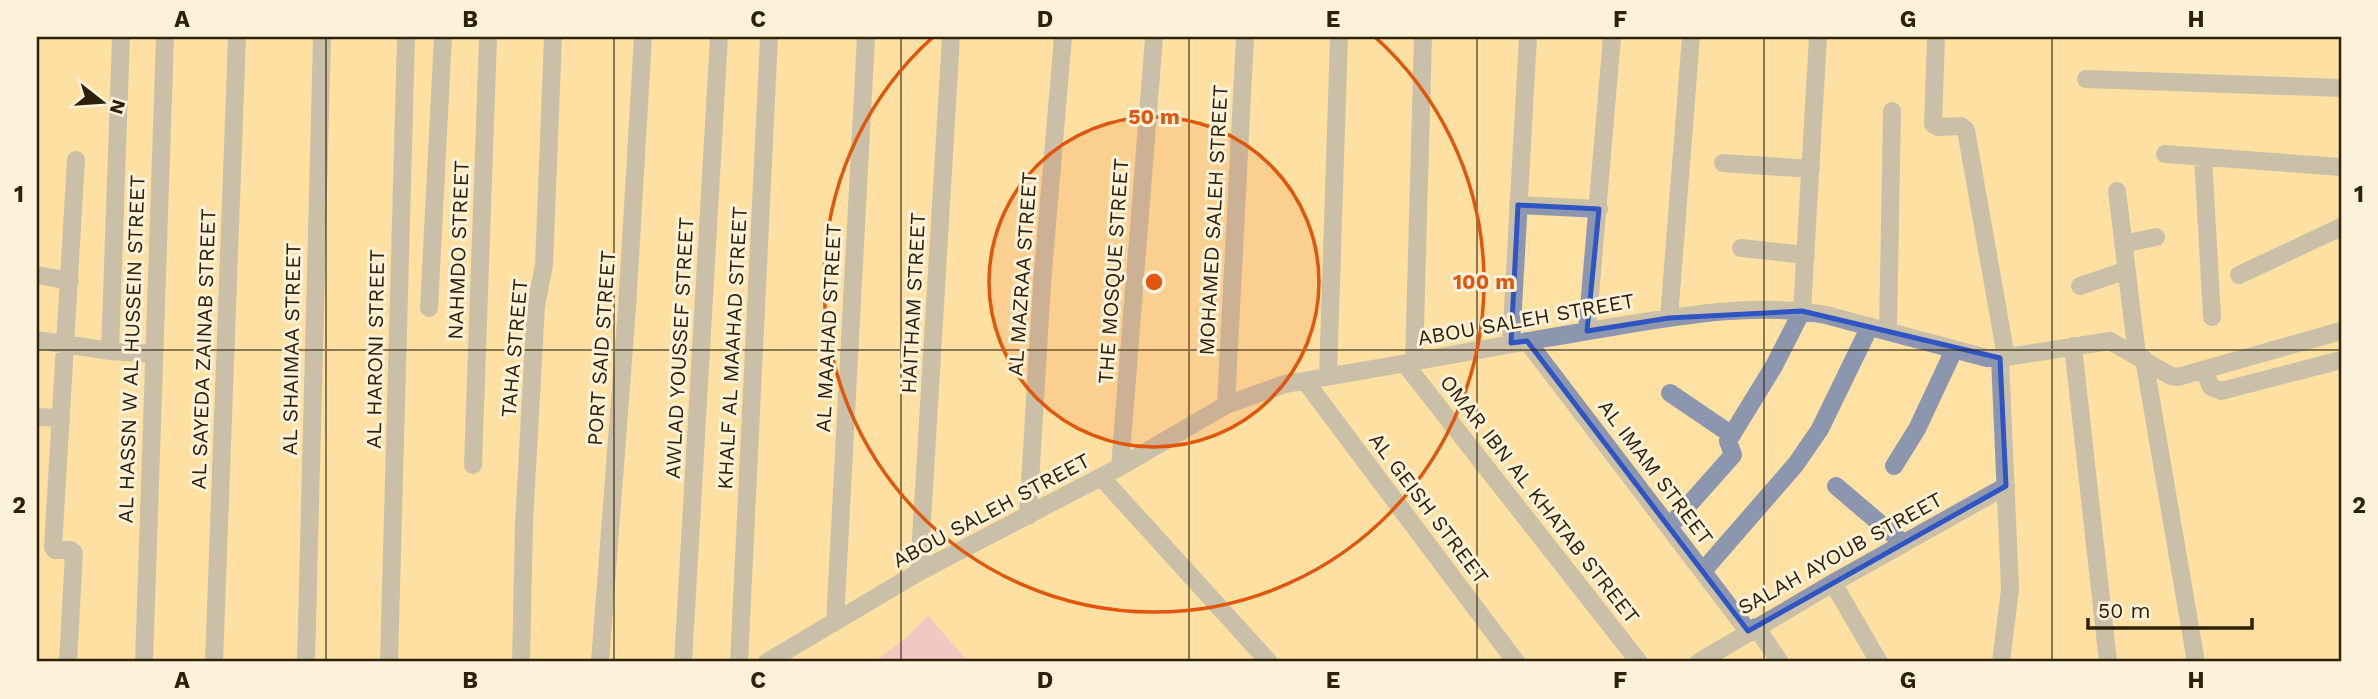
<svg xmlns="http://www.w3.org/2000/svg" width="2378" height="699" font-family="'Work Sans',sans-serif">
<rect width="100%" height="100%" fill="#fee1a3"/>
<path fill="#e7a8e8" d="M 928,616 L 969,662 L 875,662 L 909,635 Z"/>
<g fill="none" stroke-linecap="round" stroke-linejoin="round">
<path stroke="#8c97af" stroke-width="18" d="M 1936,37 L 1933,124 L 1938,127 L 1961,126 L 1966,130 L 2006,357
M 2086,79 L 2341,88
M 2165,154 L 2341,167
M 2203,157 L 2212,317
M 1723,163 L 1811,169
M 2117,191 L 2137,355
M 1518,205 L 1599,209
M 2123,244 L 2156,237
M 1741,248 L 1806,255
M 37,275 L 70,281
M 2239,275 L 2341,227
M 2080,286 L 2127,270
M 429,308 L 443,37
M 1669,318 L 1691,37
M 1587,331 L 1612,37
M 1888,331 L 1892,111
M 37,340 L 110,351 L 153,354
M 1527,341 L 1748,631
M 1511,343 L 1528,37
M 2073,346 L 2108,662
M 110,351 L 121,37
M 2000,358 L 2010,589 L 2001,662
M 2144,359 L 2196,662
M 1414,362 L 1423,37
M 1405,364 L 1639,662
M 2204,370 L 2211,387 L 2221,391 L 2341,360
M 1328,375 L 1339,37
M 1305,381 L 1516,662
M 1670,393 L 1732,435
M 1226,405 L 1245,37
M 37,417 L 61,418
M 473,465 L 488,37
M 1894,466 L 1917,429 L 1954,350
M 1120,467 L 1154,37
M 1101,477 L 1269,662
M 1836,486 L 1903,543
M 1028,516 L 1042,283 L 1063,37
M 1669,527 L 1733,455 L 1728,441 L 1774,366 L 1802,311 L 1818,37
M 1703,571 L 1796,464 L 1820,429 L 1870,326
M 919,572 L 951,37
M 1833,583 L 1879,662
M 835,622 L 866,37
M 1756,627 L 1780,662
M 68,662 L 74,553 L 71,550 L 55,550 L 53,547 L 76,160
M 144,662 L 165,37
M 214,662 L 237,37
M 306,662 L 322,37
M 389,662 L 406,37
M 521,662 L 524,523 L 536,306 L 544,265 L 553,37
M 600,662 L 627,308 L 643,37
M 683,662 L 719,37
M 739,662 L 769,37
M 767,662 L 919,572 L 1120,467 L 1226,405 L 1285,384 C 1388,367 1491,347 1594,330 C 1668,318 1751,301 1826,315 L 1987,358 L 2000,358 L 2110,341 L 2171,376 L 2178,377 L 2341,331
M 1699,662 L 1833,583 L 2006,486"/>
</g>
<path d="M0 0H2378V699H0ZM 1518,205 L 1599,209 L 1587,331 L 1669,318 L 1802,311 L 2000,358 L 2006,486 L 1748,631 L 1527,341 L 1511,343 Z" fill="#fee1a3" fill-opacity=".55" fill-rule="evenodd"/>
<path fill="none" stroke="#2f55c4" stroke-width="5" stroke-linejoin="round" d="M 1518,205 L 1599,209 L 1587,331 L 1669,318 L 1802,311 L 2000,358 L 2006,486 L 1748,631 L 1527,341 L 1511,343 Z"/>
<path fill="none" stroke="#2d2209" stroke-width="2" stroke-opacity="0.55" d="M 326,37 L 326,662M 614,37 L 614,662M 901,37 L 901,662M 1189,37 L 1189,662M 1477,37 L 1477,662M 1764,37 L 1764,662M 2052,37 L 2052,662M 37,350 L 2341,350"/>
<circle cx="1154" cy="282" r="165" fill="#df560c" fill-opacity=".12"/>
<g fill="none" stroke="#df560c" stroke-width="3.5">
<circle cx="1154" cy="282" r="165"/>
<path d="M1375 37A330 330 0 1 1 933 37"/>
</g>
<g text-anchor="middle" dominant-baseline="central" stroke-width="6" stroke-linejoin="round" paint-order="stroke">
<g font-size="21" fill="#2d2209" stroke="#fcf1d9">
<text transform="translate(1213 220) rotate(-87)">MOHAMED SALEH STREET</text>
<text transform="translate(458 250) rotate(-88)">NAHMDO STREET</text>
<text transform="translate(1113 271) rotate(-86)">THE MOSQUE STREET</text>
<text transform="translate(1022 274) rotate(-86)">AL MAZRAA STREET</text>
<text transform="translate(913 303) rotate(-87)">HAITHAM STREET</text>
<text transform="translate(1526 319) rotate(-10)">ABOU SALEH STREET</text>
<text transform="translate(828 328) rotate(-87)">AL MAAHAD STREET</text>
<text transform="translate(514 348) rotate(-85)">TAHA STREET</text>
<text transform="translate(601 348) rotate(-86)">PORT SAID STREET</text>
<text transform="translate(679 348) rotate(-87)">AWLAD YOUSSEF STREET</text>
<text transform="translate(732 348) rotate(-87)">KHALF AL MAAHAD STREET</text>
<text transform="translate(131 349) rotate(-88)">AL HASSN W AL HUSSEIN STREET</text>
<text transform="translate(203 349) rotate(-88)">AL SAYEDA ZAINAB STREET</text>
<text transform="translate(291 349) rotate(-89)">AL SHAIMAA STREET</text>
<text transform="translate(375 349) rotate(-89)">AL HARONI STREET</text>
<text transform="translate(1656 472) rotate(53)">AL IMAM STREET</text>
<text transform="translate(1540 499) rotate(52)">OMAR IBN AL KHATAB STREET</text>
<text transform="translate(1429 508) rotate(53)">AL GEISH STREET</text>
<text transform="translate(991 510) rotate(-28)">ABOU SALEH STREET</text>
<text transform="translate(1840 553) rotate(-29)">SALAH AYOUB STREET</text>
</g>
</g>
<circle cx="1154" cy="282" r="10" fill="#df560c" stroke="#fcf1d9" stroke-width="3.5"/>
<g font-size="21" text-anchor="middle" font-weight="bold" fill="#df560c" stroke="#fcf1d9" stroke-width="6" stroke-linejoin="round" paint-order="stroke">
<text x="1154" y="124">50 m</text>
<text x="1484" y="289">100 m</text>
</g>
<rect width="2378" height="699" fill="none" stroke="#fcf1d9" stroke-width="77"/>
<g transform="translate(102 102) rotate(107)" stroke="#fcf1d9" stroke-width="5" paint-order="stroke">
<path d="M0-5L12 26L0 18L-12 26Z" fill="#2d2209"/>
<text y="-10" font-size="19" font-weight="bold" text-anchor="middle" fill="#2d2209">N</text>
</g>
<path d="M2088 618v10h164v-10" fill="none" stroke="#2d2209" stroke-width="3.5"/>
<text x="2098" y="618" font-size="21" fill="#2d2209" stroke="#fcf1d9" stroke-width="5" paint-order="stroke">50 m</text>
<rect x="38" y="38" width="2302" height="622" fill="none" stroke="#2d2209" stroke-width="2.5"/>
<g font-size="23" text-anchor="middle" font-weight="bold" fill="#2d2209">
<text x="182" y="27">A</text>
<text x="470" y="27">B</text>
<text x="758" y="27">C</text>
<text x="1045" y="27">D</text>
<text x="1333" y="27">E</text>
<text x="1620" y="27">F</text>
<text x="1908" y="27">G</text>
<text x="2196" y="27">H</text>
<text x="19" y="202">1</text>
<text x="2359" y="202">1</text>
<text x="19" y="513">2</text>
<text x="2359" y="513">2</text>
<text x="182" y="688">A</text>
<text x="470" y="688">B</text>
<text x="758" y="688">C</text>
<text x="1045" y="688">D</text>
<text x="1333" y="688">E</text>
<text x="1620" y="688">F</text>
<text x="1908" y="688">G</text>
<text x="2196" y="688">H</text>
</g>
</svg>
